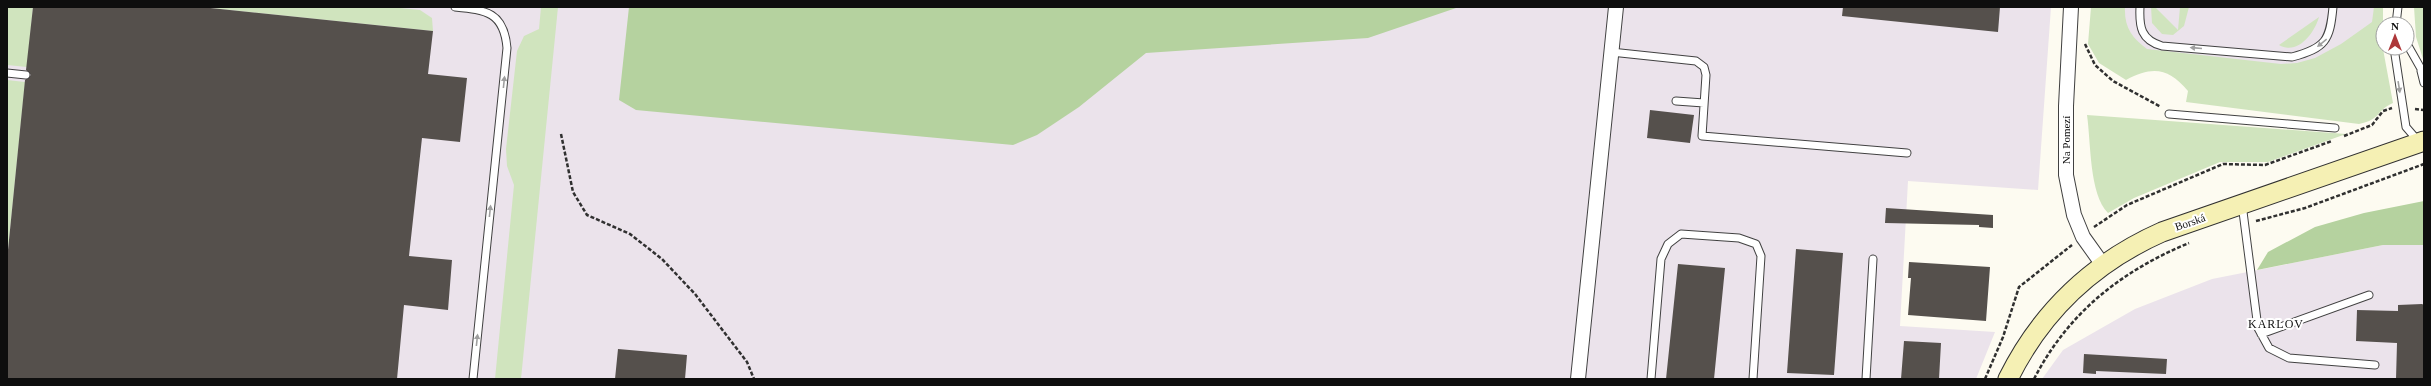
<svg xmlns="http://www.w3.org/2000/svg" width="2431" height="386" font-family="'Times New Roman',serif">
<rect width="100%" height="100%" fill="#fdfbf1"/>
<path fill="#ebe3eb" d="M 7,7 L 2051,7 L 2038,190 L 1908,181 L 1900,326 L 1995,332 L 1976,379 L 7,379 Z
M 2106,7 L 2380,7 L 2379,24 L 2291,77 L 2101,59 Z
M 2383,245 L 2424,245 L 2424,379 L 2042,379 L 2063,350 L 2135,309 L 2212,279 Z"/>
<path fill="#d0e4be" d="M 7,7 L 33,7 L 27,67 L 7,65 Z
M 201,7 L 391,7 L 420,10 L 432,18 L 433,31 Z
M 541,7 L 558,7 L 521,379 L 495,379 L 514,185 L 507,166 L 506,149 L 517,51 L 524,36 L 539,29 Z
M 2091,7 L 2125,7 C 2124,27 2132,38 2147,49 L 2281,64 L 2297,63 L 2315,58 L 2341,44 L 2372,22 L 2374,7 L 2383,7 L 2383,49 L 2393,103 C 2375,111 2382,119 2359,124 L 2186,102 L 2188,91 C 2169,69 2154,65 2126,80 L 2099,63 L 2088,44 Z
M 2151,7 L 2155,7 L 2178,30 L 2180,7 L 2189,7 L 2184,26 L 2173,35 L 2162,34 L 2152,23 Z
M 2414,7 L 2424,7 L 2424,62 L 2416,37 Z
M 2319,17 C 2315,32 2298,56 2279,45 Z
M 7,80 L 25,82 L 7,260 Z
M 2087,115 L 2346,134 L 2268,162 L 2220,162 L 2134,198 L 2108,213 C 2089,194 2091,142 2087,115 Z"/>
<path fill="#b5d29f" d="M 629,7 L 1459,7 L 1368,38 L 1146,53 L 1079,107 L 1037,135 L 1013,145 L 636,110 L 619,100 Z
M 2424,201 L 2424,245 L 2383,245 L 2257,270 L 2268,252 L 2315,227 L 2364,213 Z"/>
<path fill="#55504c" d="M 33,7 L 201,7 L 433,31 L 428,74 L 467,78 L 460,142 L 422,138 L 409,256 L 452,260 L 448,310 L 404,305 L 397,379 L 7,379 L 7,260 L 25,80 L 31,75 L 26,70 Z
M 1843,7 L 2000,7 L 1998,32 L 1842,16 Z
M 1650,110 L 1694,115 L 1690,143 L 1647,138 Z
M 1886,208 L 1993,215 L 1993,228 L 1979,227 L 1979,225 L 1885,223 Z
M 1796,249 L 1843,253 L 1834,375 L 1787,373 Z
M 1909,262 L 1990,267 L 1986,321 L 1908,315 L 1911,278 L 1908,278 Z
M 1678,264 L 1725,268 L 1714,379 L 1666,379 Z
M 2422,304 L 2424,305 L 2424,379 L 2396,379 L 2397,343 L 2356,341 L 2357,310 L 2398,311 L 2398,305 Z
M 1904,341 L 1941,343 L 1939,379 L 1901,379 Z
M 618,349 L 687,355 L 685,379 L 615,379 Z
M 2084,354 L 2167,359 L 2166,374 L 2096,371 L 2096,374 L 2083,373 Z"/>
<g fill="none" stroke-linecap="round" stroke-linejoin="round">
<g stroke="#414141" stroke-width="9">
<path id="lane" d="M 455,7 C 486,10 504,12 507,48 L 473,379
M 2140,7 C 2139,27 2141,40 2162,46 L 2292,57 C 2326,48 2330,40 2333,7
M 2396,24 L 2398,7
M 2407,44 L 2424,74
M 2394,48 L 2406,127 L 2419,142
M 1611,52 L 1696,61 L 1704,67 L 1706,75 L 1702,136 L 1907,153
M 2421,71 L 2424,83
M 7,73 L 26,75
M 1676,101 L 1704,103
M 2169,114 L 2335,128
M 2242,204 L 2258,328 L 2269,348 L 2289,358 L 2375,365
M 2261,334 L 2369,295
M 1651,379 L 1661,259 L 1668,244 L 1681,234 L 1739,238 L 1756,244 L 1761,256 L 1753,379
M 1866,379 L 1873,259"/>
</g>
<g stroke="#414141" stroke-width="16">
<path id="street" d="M 2071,7 L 2066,106 L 2066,175 L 2074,215 L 2083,237 L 2103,265
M 1578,379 L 1616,7"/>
</g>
<g stroke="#303030" stroke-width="21">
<path id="secondary" d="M 2008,379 C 2041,312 2094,262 2162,232 L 2424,141"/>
</g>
<path stroke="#303030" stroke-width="2.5" stroke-dasharray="4 2" stroke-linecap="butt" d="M 2085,44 L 2095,65 L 2113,81 L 2161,107
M 2415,109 L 2424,110
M 561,134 L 573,192 L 587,215 L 630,234 L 662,259 L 695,294 L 747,362 L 754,379
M 2344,136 L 2372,125 L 2383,111 L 2392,108
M 2256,221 L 2305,208 L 2424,164
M 2094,227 L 2127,205 L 2223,164 L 2265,165 L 2332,141
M 1985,379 L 2003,337 L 2019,287 L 2072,245
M 2034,379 C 2068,313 2121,271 2189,243"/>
<use href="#lane" stroke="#fff" stroke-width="7"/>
<use href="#street" stroke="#fff" stroke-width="14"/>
<use href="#secondary" stroke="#f5f0b4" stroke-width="19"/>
</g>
<defs><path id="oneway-solid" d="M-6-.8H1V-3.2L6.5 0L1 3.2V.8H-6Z"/></defs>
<g fill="#9f9f9f">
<use href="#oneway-solid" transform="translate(2322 43) rotate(141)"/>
<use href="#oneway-solid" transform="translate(2196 48) rotate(-175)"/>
<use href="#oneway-solid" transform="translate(504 82) rotate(-84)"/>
<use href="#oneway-solid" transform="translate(2399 87) rotate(81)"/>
<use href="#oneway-solid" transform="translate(490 211) rotate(-84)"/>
<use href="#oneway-solid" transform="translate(477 340) rotate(-84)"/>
</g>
<g text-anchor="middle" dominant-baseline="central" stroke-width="4" stroke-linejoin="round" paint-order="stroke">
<g font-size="11" fill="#0e0e0e" stroke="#fff">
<text transform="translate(2066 140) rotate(-90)">Na Pomezí</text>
<text transform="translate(2190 222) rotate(-19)">Borská</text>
</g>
<g font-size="12" letter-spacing="1" fill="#0e0e0e" stroke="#fff">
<text x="2276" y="324">KARLOV</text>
</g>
</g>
<rect width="2431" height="386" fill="none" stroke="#0e0e0e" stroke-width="16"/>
<g transform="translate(2395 36)"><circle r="19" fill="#ffffff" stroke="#9f9f9f"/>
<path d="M0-3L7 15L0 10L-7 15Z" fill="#ad3739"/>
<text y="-6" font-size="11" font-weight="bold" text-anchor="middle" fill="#0e0e0e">N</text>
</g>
</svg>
